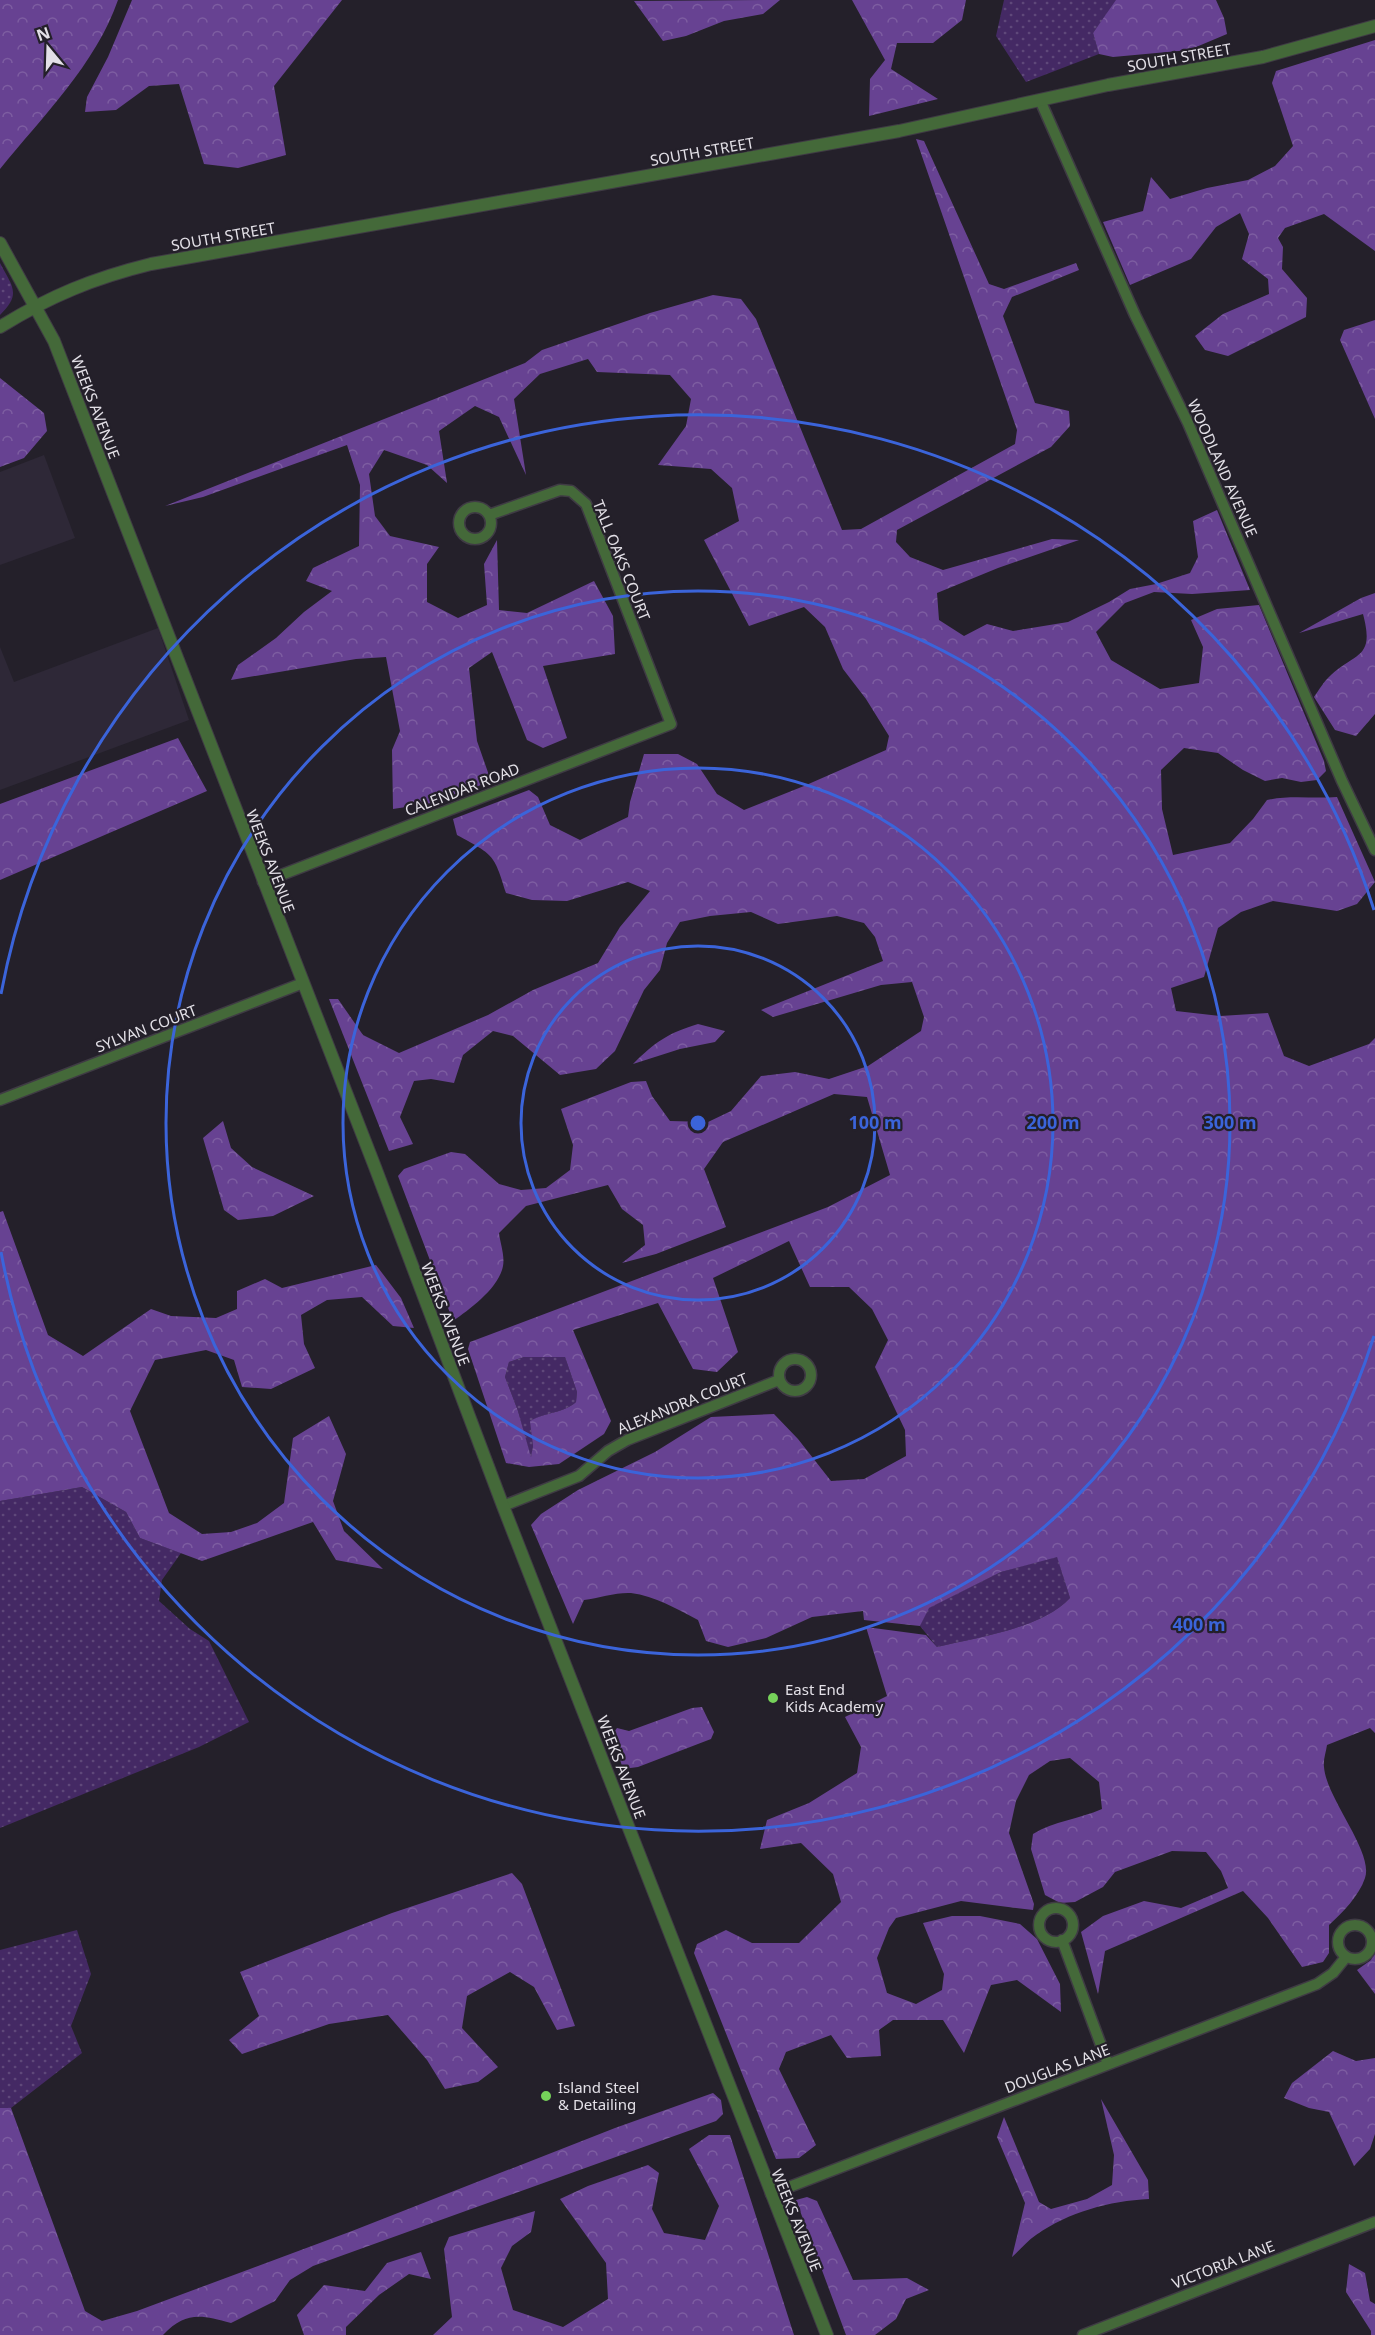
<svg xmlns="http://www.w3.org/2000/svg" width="1375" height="2335" font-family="'Noto Sans',sans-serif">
<defs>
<pattern id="grass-dots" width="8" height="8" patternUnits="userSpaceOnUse" patternTransform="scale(1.5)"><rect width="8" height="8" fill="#442964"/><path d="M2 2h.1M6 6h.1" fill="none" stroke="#5f487a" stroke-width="1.8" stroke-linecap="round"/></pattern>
<pattern id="forest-crowns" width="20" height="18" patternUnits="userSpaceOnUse" patternTransform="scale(1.5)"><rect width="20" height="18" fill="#674292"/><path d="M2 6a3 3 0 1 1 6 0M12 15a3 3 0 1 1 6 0" fill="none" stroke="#7d5da1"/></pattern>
</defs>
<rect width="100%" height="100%" fill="#24202a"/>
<path fill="#2e2837" d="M 44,455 L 75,538 L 0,565 L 0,472 Z
M 158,628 L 189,720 L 0,790 L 0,647 L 14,682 Z"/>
<path fill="url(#grass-dots)" d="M 1004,0 L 1116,0 L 1116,2 L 1093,33 L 1099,54 L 1026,82 L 996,36 Z
M 0,263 C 12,286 22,294 0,315 Z
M 524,1357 L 565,1357 L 577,1392 L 576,1402 C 564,1413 546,1412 531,1421 L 533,1446 L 531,1459 L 518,1411 L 505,1377 L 509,1362 Z
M 82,1487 L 126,1512 L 140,1538 L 181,1553 L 162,1580 L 159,1601 L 190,1629 L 209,1641 L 249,1722 L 199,1747 L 0,1828 L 0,1501 Z
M 1057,1556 L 1070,1598 C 1041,1629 977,1637 937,1647 L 920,1626 L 928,1608 L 1001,1572 Z
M 77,1930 L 91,1974 L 71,2026 L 82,2053 L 11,2108 L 0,2108 L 0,1950 Z"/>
<path fill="url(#forest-crowns)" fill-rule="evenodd" d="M 0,0 L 118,0 C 96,64 42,117 0,169 Z
M 132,0 L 342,0 L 274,86 L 286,155 L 238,168 L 204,164 L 179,84 L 149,86 L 116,110 L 85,112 L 87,97 L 108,57 Z
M 780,0 L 763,14 L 724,21 L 686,36 L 663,41 L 634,1 Z
M 852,0 L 966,0 L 962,20 L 933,43 L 897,43 L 891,69 L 938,99 L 869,116 L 870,79 L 885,60 Z
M 1116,0 L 1216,0 L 1224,18 L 1227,34 L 1189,50 L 1113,57 L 1099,54 L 1093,33 Z
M 1375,40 L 1375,251 L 1324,214 L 1285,228 L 1278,238 L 1283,247 L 1282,269 L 1307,298 L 1306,317 L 1228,356 L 1205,350 L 1195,336 L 1223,314 L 1269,294 L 1268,279 L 1242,259 L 1249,234 L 1240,213 L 1216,227 L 1191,259 L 1130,285 L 1103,222 L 1143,211 L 1151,177 L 1170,199 L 1207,188 L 1248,180 L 1275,166 L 1293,146 L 1272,83 L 1276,71 Z
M 916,139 L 924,141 L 989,284 L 1004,289 L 1076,263 L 1079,270 L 1012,297 L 1003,316 L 1035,403 L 1069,411 L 1070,426 L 1051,447 L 897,530 L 896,542 L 910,557 L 943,570 L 1052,539 L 1079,540 L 998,568 L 937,593 L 939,620 L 964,636 L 987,624 L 1013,631 L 1068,622 L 1109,602 L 1130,589 L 1156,584 L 1190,573 L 1198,557 L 1193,521 L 1217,510 L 1250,590 L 1192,594 L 1154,592 L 1125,603 L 1096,632 L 1111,660 L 1160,689 L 1199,683 L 1203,647 L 1191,620 L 1217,609 L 1259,605 L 1324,761 L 1326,771 L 1317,780 L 1301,782 L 1282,778 L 1265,781 L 1243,770 L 1218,753 L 1184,748 L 1161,770 L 1162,809 L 1173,855 L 1230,843 L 1253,819 L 1267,800 C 1290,795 1313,799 1337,797 L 1375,882 L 1357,904 L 1337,911 L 1273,901 L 1241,912 L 1218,928 L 1204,977 L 1171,988 L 1176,1011 L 1220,1016 L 1268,1013 L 1284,1056 L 1309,1066 L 1369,1044 L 1375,1038 L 1375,1733 L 1370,1728 L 1327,1745 C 1326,1752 1323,1760 1324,1767 C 1326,1798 1374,1852 1365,1878 C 1359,1896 1343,1912 1329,1925 L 1329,1953 L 1323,1962 L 1302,1967 L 1268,1918 L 1243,1891 L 1105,1951 L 1098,1994 L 1081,1932 L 1103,1916 L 1144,1901 L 1181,1908 L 1228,1888 L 1221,1871 L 1206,1852 L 1172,1851 L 1115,1872 L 1103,1887 L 1075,1902 L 1060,1903 L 1045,1895 L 1031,1849 L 1033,1834 C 1054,1821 1079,1819 1102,1809 L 1099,1782 L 1070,1758 L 1050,1761 L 1029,1775 L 1016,1801 L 1009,1833 L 1034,1904 L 1033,1910 L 961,1901 L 896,1918 L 889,1928 L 877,1958 L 887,1993 L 916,2004 L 942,1990 L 944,1974 L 923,1923 L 952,1916 L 980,1916 L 1020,1924 L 1037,1939 L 1060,1984 L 1061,2012 L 1017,1980 L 991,1985 L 964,2053 L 943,2020 L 893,2020 L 879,2030 L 881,2056 L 847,2058 L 831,2035 L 786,2052 L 779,2069 L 816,2145 L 799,2158 L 776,2159 L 694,1953 L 697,1944 L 726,1930 L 752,1943 L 799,1943 L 841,1902 L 833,1874 L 801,1843 L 760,1849 L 767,1820 L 809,1803 L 857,1773 L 861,1747 L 845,1717 L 887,1696 L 866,1627 L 926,1635 L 937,1647 C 977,1637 1041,1629 1070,1598 L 1057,1557 L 1001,1572 L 929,1608 L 920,1626 L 864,1620 L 863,1611 L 812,1617 L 766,1638 L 728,1647 L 706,1641 L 698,1620 C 677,1609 655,1596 631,1593 C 617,1592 599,1598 584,1600 L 573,1624 L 531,1525 L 541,1514 L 578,1490 L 655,1452 L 711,1417 L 774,1414 L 798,1439 L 831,1481 L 864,1479 L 906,1456 L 905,1430 L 875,1367 L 888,1340 L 872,1309 L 849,1287 L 810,1287 L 789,1241 L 713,1278 L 738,1352 L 717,1372 L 693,1369 L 658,1303 L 573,1330 L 611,1421 L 604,1434 L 559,1464 L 529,1467 L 506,1463 L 468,1349 L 470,1342 L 828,1207 L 890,1175 L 867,1097 L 834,1094 L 723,1142 L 704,1169 L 726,1227 L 656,1254 L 622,1263 L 645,1245 L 643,1225 L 622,1209 L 608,1185 L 526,1206 L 499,1233 C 500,1242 505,1256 503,1266 C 499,1288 470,1309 453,1321 L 398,1176 L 404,1169 L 451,1152 L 465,1154 L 499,1184 L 521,1190 L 546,1188 L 570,1170 L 573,1145 L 561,1109 L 631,1082 L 646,1081 L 652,1096 L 670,1121 L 708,1122 L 731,1111 L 761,1076 L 795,1072 L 829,1079 L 868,1066 L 921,1031 L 924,1017 L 912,982 L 881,985 L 773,1017 L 761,1010 L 883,961 L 875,937 L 864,923 L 837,916 L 778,924 L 751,912 L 710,916 L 680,922 L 667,943 L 660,970 L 644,990 L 615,1051 L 596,1069 L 560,1075 L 513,1036 L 493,1031 L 463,1055 L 454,1083 L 431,1079 L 414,1081 L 400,1117 L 413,1144 L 389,1151 L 329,999 L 338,999 L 363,1035 L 399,1053 L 488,1015 L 533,990 L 598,963 L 620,927 L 650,891 L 628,882 L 567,901 L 532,900 L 506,893 C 494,853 493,855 457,835 L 453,819 L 529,790 L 538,797 L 550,825 L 580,840 L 628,817 L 630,802 L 644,754 L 678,754 L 697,764 L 717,794 L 744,810 L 804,786 L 886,750 L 889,736 L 866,699 L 843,669 L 825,627 L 804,607 L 749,626 L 704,540 L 739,521 L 732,488 L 711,469 L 658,465 L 686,426 L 691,399 L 670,375 L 597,372 L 588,359 L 540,374 L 514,399 L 526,475 L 499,417 L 475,406 L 439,431 L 447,483 L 427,465 L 384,450 L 369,474 L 375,516 L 390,536 L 439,547 L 427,564 L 427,602 L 458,618 L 487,605 L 484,564 L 497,540 L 499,610 L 527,613 L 594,581 L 613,616 L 615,654 L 543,666 L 567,738 L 543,748 L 527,740 L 492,652 L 469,668 L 477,741 L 491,781 L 438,802 L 393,809 L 392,750 L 400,731 L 386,657 L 356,659 L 231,680 L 238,665 L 276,638 L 304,612 L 332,591 L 306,581 L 313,568 L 359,546 L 360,485 L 347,445 L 203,497 L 165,506 L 525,363 L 542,350 L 650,313 L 713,295 L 741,299 L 756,319 L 842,530 L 861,529 L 1015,444 L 1017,430 ZM 524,1357 L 565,1357 L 577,1392 L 576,1402 C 564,1413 546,1412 530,1421 L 533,1446 L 531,1457 L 518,1411 L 505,1377 L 509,1362 Z
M 1375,320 L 1375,419 L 1340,340 L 1344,330 Z
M 0,378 L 44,413 L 47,431 L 24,458 L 0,467 Z
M 1375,593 L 1375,714 L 1356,736 L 1335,730 L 1314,697 C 1319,690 1324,681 1331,675 C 1356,652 1375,659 1363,614 L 1299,633 L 1361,598 Z
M 178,738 L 207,791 L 0,880 L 0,804 Z
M 698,1024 L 725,1031 L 715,1042 L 680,1049 L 633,1064 C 655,1042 668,1033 698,1024 Z
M 223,1121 L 231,1148 L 252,1167 L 314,1196 L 273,1216 L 238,1220 L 224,1210 L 203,1138 Z
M 3,1211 L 48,1335 L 83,1356 L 151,1309 L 171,1316 L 216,1318 L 237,1309 L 237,1291 L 265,1279 L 282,1288 L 376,1265 L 401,1298 L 414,1328 L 393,1326 L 362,1297 L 327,1300 L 301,1315 L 304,1344 L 315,1368 L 271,1389 L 242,1387 L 234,1360 L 206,1350 L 155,1360 L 130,1411 L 169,1513 L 202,1534 L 231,1532 L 257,1523 L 284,1503 L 293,1438 L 329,1416 L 346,1454 L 333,1501 L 344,1531 L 383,1569 L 336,1560 L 313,1522 L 202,1561 L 140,1538 L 126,1512 L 82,1487 L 0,1501 L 0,1212 Z
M 702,1707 L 714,1732 L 711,1739 L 638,1767 L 623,1769 L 612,1735 L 617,1728 L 629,1731 L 692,1708 Z
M 512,1873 L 522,1884 L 575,2026 L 557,2030 L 534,1987 L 510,1972 L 467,1996 L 462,2028 L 498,2067 L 478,2082 L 445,2089 L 427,2060 L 388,2015 L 329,2024 L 242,2054 L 229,2040 L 259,2016 L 240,1972 L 392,1913 Z
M 1375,1951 L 1375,1994 L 1357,1970 L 1371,1960 Z
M 1333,2051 L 1356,2061 L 1375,2058 L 1375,2134 L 1370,2149 L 1354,2166 L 1329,2112 L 1309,2108 L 1284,2098 L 1292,2083 Z
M 713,2093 L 721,2100 L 723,2114 L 716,2121 L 313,2266 L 290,2280 L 275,2301 L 231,2323 C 201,2315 186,2311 163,2335 L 0,2335 L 0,2108 L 11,2108 L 85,2311 L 102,2321 L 137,2311 L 352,2231 L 615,2128 Z
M 1101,2099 L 1148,2180 L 1149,2199 C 1109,2201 1069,2212 1036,2235 C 1027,2241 1020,2250 1012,2257 L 1025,2203 L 997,2137 L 1004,2117 L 1039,2202 L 1051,2209 L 1087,2199 L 1112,2185 L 1114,2155 Z
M 709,2135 L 730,2135 L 794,2335 L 433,2335 L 452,2317 L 444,2249 L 449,2237 L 535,2211 L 531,2232 L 512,2246 L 501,2268 L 513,2310 L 563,2327 L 608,2299 L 606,2263 L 560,2199 L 588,2186 L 648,2165 L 659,2173 L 652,2209 L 664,2233 L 705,2240 L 719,2206 L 689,2149 Z
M 807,2197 L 817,2201 L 853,2280 L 907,2278 L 929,2290 L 906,2299 L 896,2319 L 875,2335 L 846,2335 L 796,2200 Z
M 421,2252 L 431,2279 L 409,2274 L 379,2295 L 346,2327 L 346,2335 L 304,2335 L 297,2315 L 324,2285 L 365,2291 L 387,2263 Z
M 1349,2264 L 1365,2273 L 1370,2301 L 1375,2304 L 1375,2335 L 1371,2335 L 1371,2331 L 1346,2292 Z"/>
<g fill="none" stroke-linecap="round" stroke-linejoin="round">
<g stroke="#3f3b44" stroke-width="13">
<path id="minor" d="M 1040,100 L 1135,315 L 1188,423 L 1342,781 L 1375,850
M459 523a16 16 0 1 1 32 0a16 16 0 1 1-32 0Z
M 263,882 L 671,724 L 586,504 L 571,491 L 560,490 L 489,515
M 0,1100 L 303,983
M779 1375a16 16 0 1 1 32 0a16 16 0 1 1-32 0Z
M 503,1506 L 579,1476 L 608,1451 L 627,1440 L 779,1380
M1039 1925a17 17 0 1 1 34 0a17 17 0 1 1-34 0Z
M1338 1942a17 17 0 1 1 34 0a17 17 0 1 1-34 0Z
M 1062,1940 L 1108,2064
M 771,2194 L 1317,1984 L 1333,1973 L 1346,1957
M 1083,2335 L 1375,2222"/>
</g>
<g stroke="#3f3b44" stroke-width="14">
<path id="tertiary" d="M 0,243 L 54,341 L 375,1167 L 503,1506 L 827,2335
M 0,327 C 50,296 94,278 151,264 L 899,131 L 1108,85 L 1263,57 L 1375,26"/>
</g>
<use href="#minor" stroke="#446939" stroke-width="10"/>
<use href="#tertiary" stroke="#446939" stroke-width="12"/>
</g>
<g fill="none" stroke="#3b64da" stroke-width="3">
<circle cx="698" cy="1123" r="177"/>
<circle cx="698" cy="1123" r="355"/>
<circle cx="698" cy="1123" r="532"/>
<path d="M1374 1336A709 709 0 0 1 1 1252M1 994A709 709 0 0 1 1374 910"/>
</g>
<g fill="#76d25a" stroke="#24202a" stroke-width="2">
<circle cx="773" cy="1698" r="6"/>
<circle cx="546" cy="2096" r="6"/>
</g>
<g text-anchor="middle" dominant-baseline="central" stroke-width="4.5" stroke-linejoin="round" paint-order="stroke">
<g font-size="15" fill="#e3e0e7" stroke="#24202a">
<text transform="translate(1179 57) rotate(-10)">SOUTH STREET</text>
<text transform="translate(702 151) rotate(-10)">SOUTH STREET</text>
<text transform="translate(223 236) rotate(-10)">SOUTH STREET</text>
<text transform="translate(96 407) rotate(69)">WEEKS AVENUE</text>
<text transform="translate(1223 468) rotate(66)">WOODLAND AVENUE</text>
<text transform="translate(622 560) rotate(68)">TALL OAKS COURT</text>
<text transform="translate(462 789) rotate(-21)">CALENDAR ROAD</text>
<text transform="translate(271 861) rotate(69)">WEEKS AVENUE</text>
<text transform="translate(146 1028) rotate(-21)">SYLVAN COURT</text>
<text transform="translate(446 1314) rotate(69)">WEEKS AVENUE</text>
<text transform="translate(682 1403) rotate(-22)">ALEXANDRA COURT</text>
<text transform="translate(622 1767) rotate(69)">WEEKS AVENUE</text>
<text transform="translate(1057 2068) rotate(-21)">DOUGLAS LANE</text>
<text transform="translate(797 2220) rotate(68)">WEEKS AVENUE</text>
<text transform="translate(1223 2264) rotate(-21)">VICTORIA LANE</text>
</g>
<g font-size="15" fill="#e3e0e7" stroke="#24202a" text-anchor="start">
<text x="785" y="1689">East End<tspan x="785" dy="17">Kids Academy</tspan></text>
<text x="558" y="2087">Island Steel<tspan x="558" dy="17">&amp; Detailing</tspan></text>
</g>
</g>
<circle cx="698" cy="1123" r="9" fill="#3b64da" stroke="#24202a" stroke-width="3"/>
<g font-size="18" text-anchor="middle" font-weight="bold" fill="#3b64da" stroke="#24202a" stroke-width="4.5" stroke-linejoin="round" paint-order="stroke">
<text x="875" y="1129">100 m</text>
<text x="1053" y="1129">200 m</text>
<text x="1230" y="1129">300 m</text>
<text x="1199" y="1631">400 m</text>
</g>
<g transform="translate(48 48) rotate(341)" stroke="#24202a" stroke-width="4.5" paint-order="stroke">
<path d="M0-4.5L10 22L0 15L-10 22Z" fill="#e3e0e7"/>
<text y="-9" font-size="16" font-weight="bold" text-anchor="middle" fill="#e3e0e7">N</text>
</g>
</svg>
